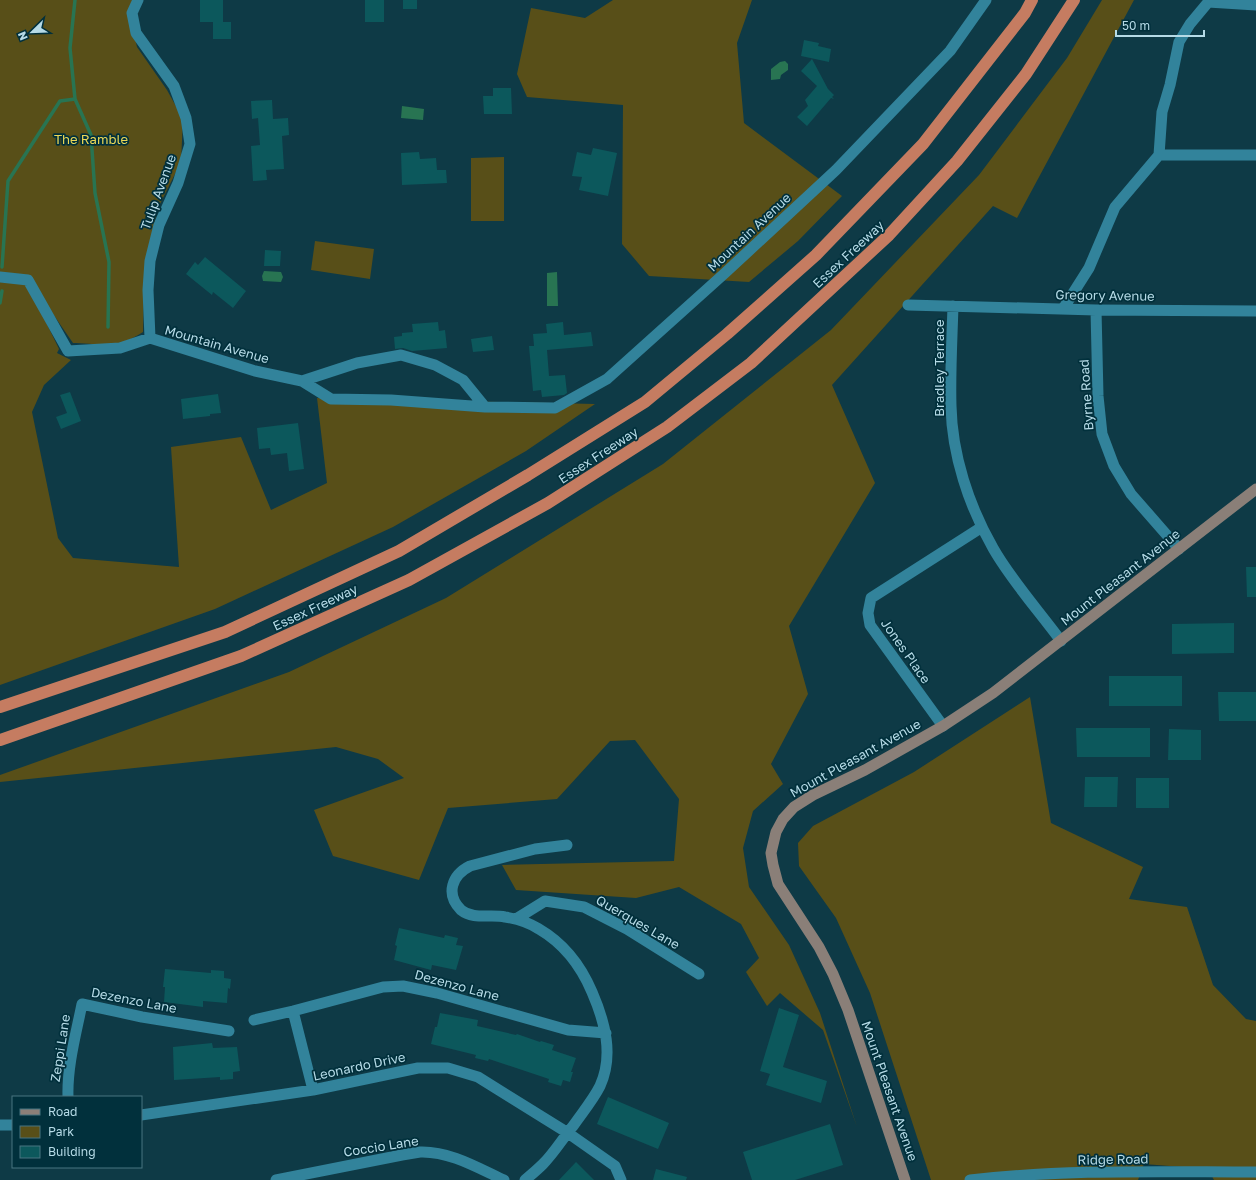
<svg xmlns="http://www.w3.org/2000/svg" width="1256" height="1180" font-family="'Golos Text',sans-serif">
<rect width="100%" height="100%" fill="#0e3a46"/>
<path fill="#584f18" d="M 0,0 L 135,0 L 129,13 L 137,47 L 167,90 L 183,119 L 181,162 L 157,210 L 144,286 L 143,332 C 137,336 126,342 117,344 C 108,346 83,343 73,343 L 26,275 L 0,272 Z
M 613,0 L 752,0 L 737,43 L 744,123 L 842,196 L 798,241 L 749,282 L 649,276 L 622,244 L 623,105 L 527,97 L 517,74 L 531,8 L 585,18 Z
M 1102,0 L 1134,0 L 1017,218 L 993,206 L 832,385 L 875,483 L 789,626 L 808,694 L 771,764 L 783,784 L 753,811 L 743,848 L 749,887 L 789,945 L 820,1013 L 857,1127 L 823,1030 L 780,993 L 767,1006 L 746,972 L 759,958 L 741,924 L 679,887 L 636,898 L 516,890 L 502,865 L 674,861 L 679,799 L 635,740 L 610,741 L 557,799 L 448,808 L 419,880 L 333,856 L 314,810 L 404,778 L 378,759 L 336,747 L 0,782 L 0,775 L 289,672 L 446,598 L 663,464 L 831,330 L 979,175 L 1067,58 Z
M 504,157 L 504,221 L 471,221 L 471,158 Z
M 315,241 L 374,249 L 370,279 L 311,270 Z
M 0,282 L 27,283 L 59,349 L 57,353 L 71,360 L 44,385 L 32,412 L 58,538 L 73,558 L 179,567 L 171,447 L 241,437 L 271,510 L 327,483 L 317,398 L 595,404 L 526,451 L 393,527 L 215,609 L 0,685 Z
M 1030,697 L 1051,823 L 1143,867 L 1129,899 L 1187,907 L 1213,985 L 1246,1019 L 1256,1021 L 1256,1180 L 1214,1180 L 1208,1169 L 1144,1164 L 1138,1180 L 931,1180 L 870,993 L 836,918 L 799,866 L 798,843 L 813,826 L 914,772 Z"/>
<path fill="#287452" d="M 785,61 L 788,64 L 788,70 L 781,75 L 780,79 L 771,80 L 771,69 L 780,62 Z
M 402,106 L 424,109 L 423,120 L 401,118 Z
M 264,271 L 281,272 L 283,277 L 281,282 L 263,281 L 262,276 Z
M 557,272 L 558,306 L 547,306 L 547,273 Z"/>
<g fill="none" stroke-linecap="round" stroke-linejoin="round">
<path stroke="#287452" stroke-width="3.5" d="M 75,0 L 70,48 L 75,99 L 91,135 L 95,193 L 109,262 L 108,327
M 2,267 L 8,181 L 60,101 L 75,99
M 0,303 L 2,291"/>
</g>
<path fill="#0c585c" d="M 200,0 L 223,0 L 223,22 L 231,22 L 231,39 L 213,39 L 213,22 L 200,22 Z
M 365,0 L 384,0 L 384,22 L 365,22 Z
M 403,0 L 417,0 L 417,9 L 403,9 Z
M 804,40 L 819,43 L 818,46 L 831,49 L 829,62 L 801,56 Z
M 812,59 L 828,89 L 834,95 L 832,97 L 834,99 L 831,98 L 807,126 L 797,117 L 808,106 L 805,100 L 817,86 L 801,71 Z
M 493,88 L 511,88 L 512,114 L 484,114 L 483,96 L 493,96 Z
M 272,100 L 273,119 L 288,118 L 289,135 L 282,136 L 284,169 L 266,170 L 267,180 L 253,181 L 251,146 L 260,145 L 258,118 L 252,119 L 251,101 Z
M 593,148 L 617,153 L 608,196 L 579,190 L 582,177 L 572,176 L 577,152 L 591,155 Z
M 419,152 L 420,159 L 436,158 L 437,170 L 446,170 L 447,183 L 402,185 L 401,153 Z
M 265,250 L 281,251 L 280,266 L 264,266 Z
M 205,257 L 246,291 L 233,308 L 213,292 L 212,295 L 186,274 L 195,262 L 198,265 Z
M 438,322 L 439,331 L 445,330 L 447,348 L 412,351 L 403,348 L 395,349 L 394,337 L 402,336 L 402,333 L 413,332 L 412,324 Z
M 563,322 L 564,335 L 591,332 L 593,346 L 547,350 L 549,376 L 565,375 L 567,393 L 564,395 L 542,397 L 541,390 L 533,391 L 529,346 L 534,346 L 533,334 L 547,333 L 546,324 Z
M 492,336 L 494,350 L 473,352 L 471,339 Z
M 70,392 L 81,421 L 61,429 L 56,417 L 67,413 L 60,395 Z
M 218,394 L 221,413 L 210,414 L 210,416 L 183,419 L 181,399 Z
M 298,423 L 304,469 L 289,471 L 287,453 L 271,455 L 270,448 L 259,449 L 257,428 Z
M 1246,567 L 1256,567 L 1256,597 L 1247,597 Z
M 1234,623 L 1234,653 L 1172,654 L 1172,624 Z
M 1109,676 L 1182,676 L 1182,706 L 1109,706 Z
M 1218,692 L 1256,692 L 1256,721 L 1219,721 Z
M 1076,728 L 1150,728 L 1150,757 L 1077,757 Z
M 1169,729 L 1201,730 L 1201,760 L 1168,760 Z
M 1085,777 L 1118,777 L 1117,807 L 1084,807 Z
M 1136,778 L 1169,778 L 1169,808 L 1136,808 Z
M 399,928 L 444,938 L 445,935 L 458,938 L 456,945 L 463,946 L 456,970 L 432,965 L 431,970 L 394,960 L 397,946 L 395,945 Z
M 165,969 L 211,973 L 211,970 L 224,971 L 224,978 L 231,979 L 230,989 L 228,988 L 227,1003 L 203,1001 L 203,1007 L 164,1002 L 165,987 L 163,987 Z
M 779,1008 L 799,1015 L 783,1067 L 827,1081 L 821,1103 L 766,1085 L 770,1074 L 760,1071 Z
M 440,1013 L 478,1020 L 477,1026 L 516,1035 L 517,1034 L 540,1042 L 541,1041 L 554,1045 L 552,1050 L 576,1058 L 571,1072 L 573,1072 L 570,1082 L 563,1080 L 561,1086 L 548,1082 L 549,1079 L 489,1059 L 488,1061 L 475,1058 L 476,1055 L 431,1044 L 435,1027 L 437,1027 Z
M 212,1043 L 213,1048 L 237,1047 L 240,1071 L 233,1072 L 233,1079 L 220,1080 L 220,1077 L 174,1080 L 173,1047 Z
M 608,1097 L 669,1123 L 658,1149 L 597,1124 Z
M 830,1124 L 843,1165 L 795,1180 L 752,1180 L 743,1152 Z
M 576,1162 L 594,1180 L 559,1180 Z
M 656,1169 L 687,1177 L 686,1180 L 653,1180 Z"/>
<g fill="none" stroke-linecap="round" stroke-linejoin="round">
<path stroke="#32839b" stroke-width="11" d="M 138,0 L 132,13 L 136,33 L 174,86 L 186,118 L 190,144 L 178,183 L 159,225 L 150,261 L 148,290 L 150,338
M 1208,2 L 1256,5
M 1159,155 L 1256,155
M 0,277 L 28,280 L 68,351 L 120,348 L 150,338 L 255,371 L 302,381 L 357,363 L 401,355 L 435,365 L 463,380 L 485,407 L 555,408 L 607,379 L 725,273 L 836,170 L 950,51 L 986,0
M 908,305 L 1096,310 L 1256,311
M 953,306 C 952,339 950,373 951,406 C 952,455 969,506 993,548 C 1011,580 1039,611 1061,641
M 1063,309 L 1089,268 L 1115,207 L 1159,155 L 1162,112 L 1170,85 L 1179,42 L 1190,24 L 1210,0
M 1096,310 L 1098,396 L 1102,434 L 1114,466 L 1131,494 L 1179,549
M 302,381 L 331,399 L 391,400 L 485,407
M 943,726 L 870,625 L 868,613 L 871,598 L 982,527
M 516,919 L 545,901 L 584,907 L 627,929 L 699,974
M 293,1011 L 313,1090
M 254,1020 L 293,1011 L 383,987 L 403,986 L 437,993 L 568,1030 L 606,1033
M 68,1097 C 67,1066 76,1034 82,1004 L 142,1017 L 229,1031
M 141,1115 L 313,1090 L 418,1068 L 448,1068 L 478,1077 L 568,1133 L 615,1166 L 621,1180
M 0,1125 L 13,1125
M 276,1180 L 402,1155 C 408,1154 414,1153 420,1152 C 450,1151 478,1168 504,1180
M 525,1180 C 531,1175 537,1170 543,1164 C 554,1153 563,1138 573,1126 C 582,1113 593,1100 600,1086 C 614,1055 605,1022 592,992 C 581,966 563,943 539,929 C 528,922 518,919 505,917 C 491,914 473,920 461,910 C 445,894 452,875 470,866 L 535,849 L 567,845
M 970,1180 C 1065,1169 1161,1172 1256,1172"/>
<path stroke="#8a7f78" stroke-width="11" d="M 905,1180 L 848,1010 L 833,974 L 819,947 L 778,884 L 773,865 L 771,853 L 776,832 L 783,819 L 794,807 L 813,795 L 865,770 L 943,726 L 993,693 L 1256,489"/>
<path stroke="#c57c61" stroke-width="12" d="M 0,707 L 225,632 L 399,551 L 528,475 L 645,402 L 727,334 L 816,255 L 923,144 L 1025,13 L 1032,0
M 0,740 L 241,656 L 409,580 L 548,503 L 667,427 L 751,363 L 889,235 L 957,161 L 1026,74 L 1074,0"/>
</g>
<g text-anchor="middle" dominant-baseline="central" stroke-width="3.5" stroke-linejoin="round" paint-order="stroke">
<g font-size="13" fill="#ecd857" stroke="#01303c">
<text x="91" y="139">The Ramble</text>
</g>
<g font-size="13" fill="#b6dbe7" stroke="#01303c">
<text transform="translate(158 192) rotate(-70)">Tulip Avenue</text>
<text transform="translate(749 232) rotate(-43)">Mountain Avenue</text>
<text transform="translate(848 254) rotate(-43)">Essex Freeway</text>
<text transform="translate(1105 295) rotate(1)">Gregory Avenue</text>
<text transform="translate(217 344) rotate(16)">Mountain Avenue</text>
<text transform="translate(939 368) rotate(-90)">Bradley Terrace</text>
<text transform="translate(1086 395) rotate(-94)">Byrne Road</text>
<text transform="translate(598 455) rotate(-33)">Essex Freeway</text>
<text transform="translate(1120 577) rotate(-38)">Mount Pleasant Avenue</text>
<text transform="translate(315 607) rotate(-25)">Essex Freeway</text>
<text transform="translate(906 651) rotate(55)">Jones Place</text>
<text transform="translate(855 758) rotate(-29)">Mount Pleasant Avenue</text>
<text transform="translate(638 922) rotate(30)">Querques Lane</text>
<text transform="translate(457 985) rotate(15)">Dezenzo Lane</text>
<text transform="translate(134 1000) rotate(11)">Dezenzo Lane</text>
<text transform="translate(60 1048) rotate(-81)">Zeppi Lane</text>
<text transform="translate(359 1066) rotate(-12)">Leonardo Drive</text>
<text transform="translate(890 1091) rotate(71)">Mount Pleasant Avenue</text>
<text transform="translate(381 1146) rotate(-9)">Coccio Lane</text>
<text transform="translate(1113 1159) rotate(-1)">Ridge Road</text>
</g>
</g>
<rect x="12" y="1096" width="130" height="72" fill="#01303c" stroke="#497480"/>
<rect x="20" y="1109" width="20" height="6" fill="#8a7f78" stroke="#497480"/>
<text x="48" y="1116" font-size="12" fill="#b6dbe7">Road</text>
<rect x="20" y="1126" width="20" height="12" fill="#584f18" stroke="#497480"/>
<text x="48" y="1136" font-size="12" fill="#b6dbe7">Park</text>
<rect x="20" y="1146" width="20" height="12" fill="#0c585c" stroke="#497480"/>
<text x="48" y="1156" font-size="12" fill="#b6dbe7">Building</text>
<g transform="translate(32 32) rotate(247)" stroke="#01303c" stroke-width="3" paint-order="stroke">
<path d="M0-3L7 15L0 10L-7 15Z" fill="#b6dbe7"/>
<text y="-6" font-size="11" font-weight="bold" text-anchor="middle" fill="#b6dbe7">N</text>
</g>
<path d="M1116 30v6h88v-6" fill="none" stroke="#b6dbe7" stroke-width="2"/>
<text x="1122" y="30" font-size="12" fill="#b6dbe7" stroke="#01303c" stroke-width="3" paint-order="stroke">50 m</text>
</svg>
